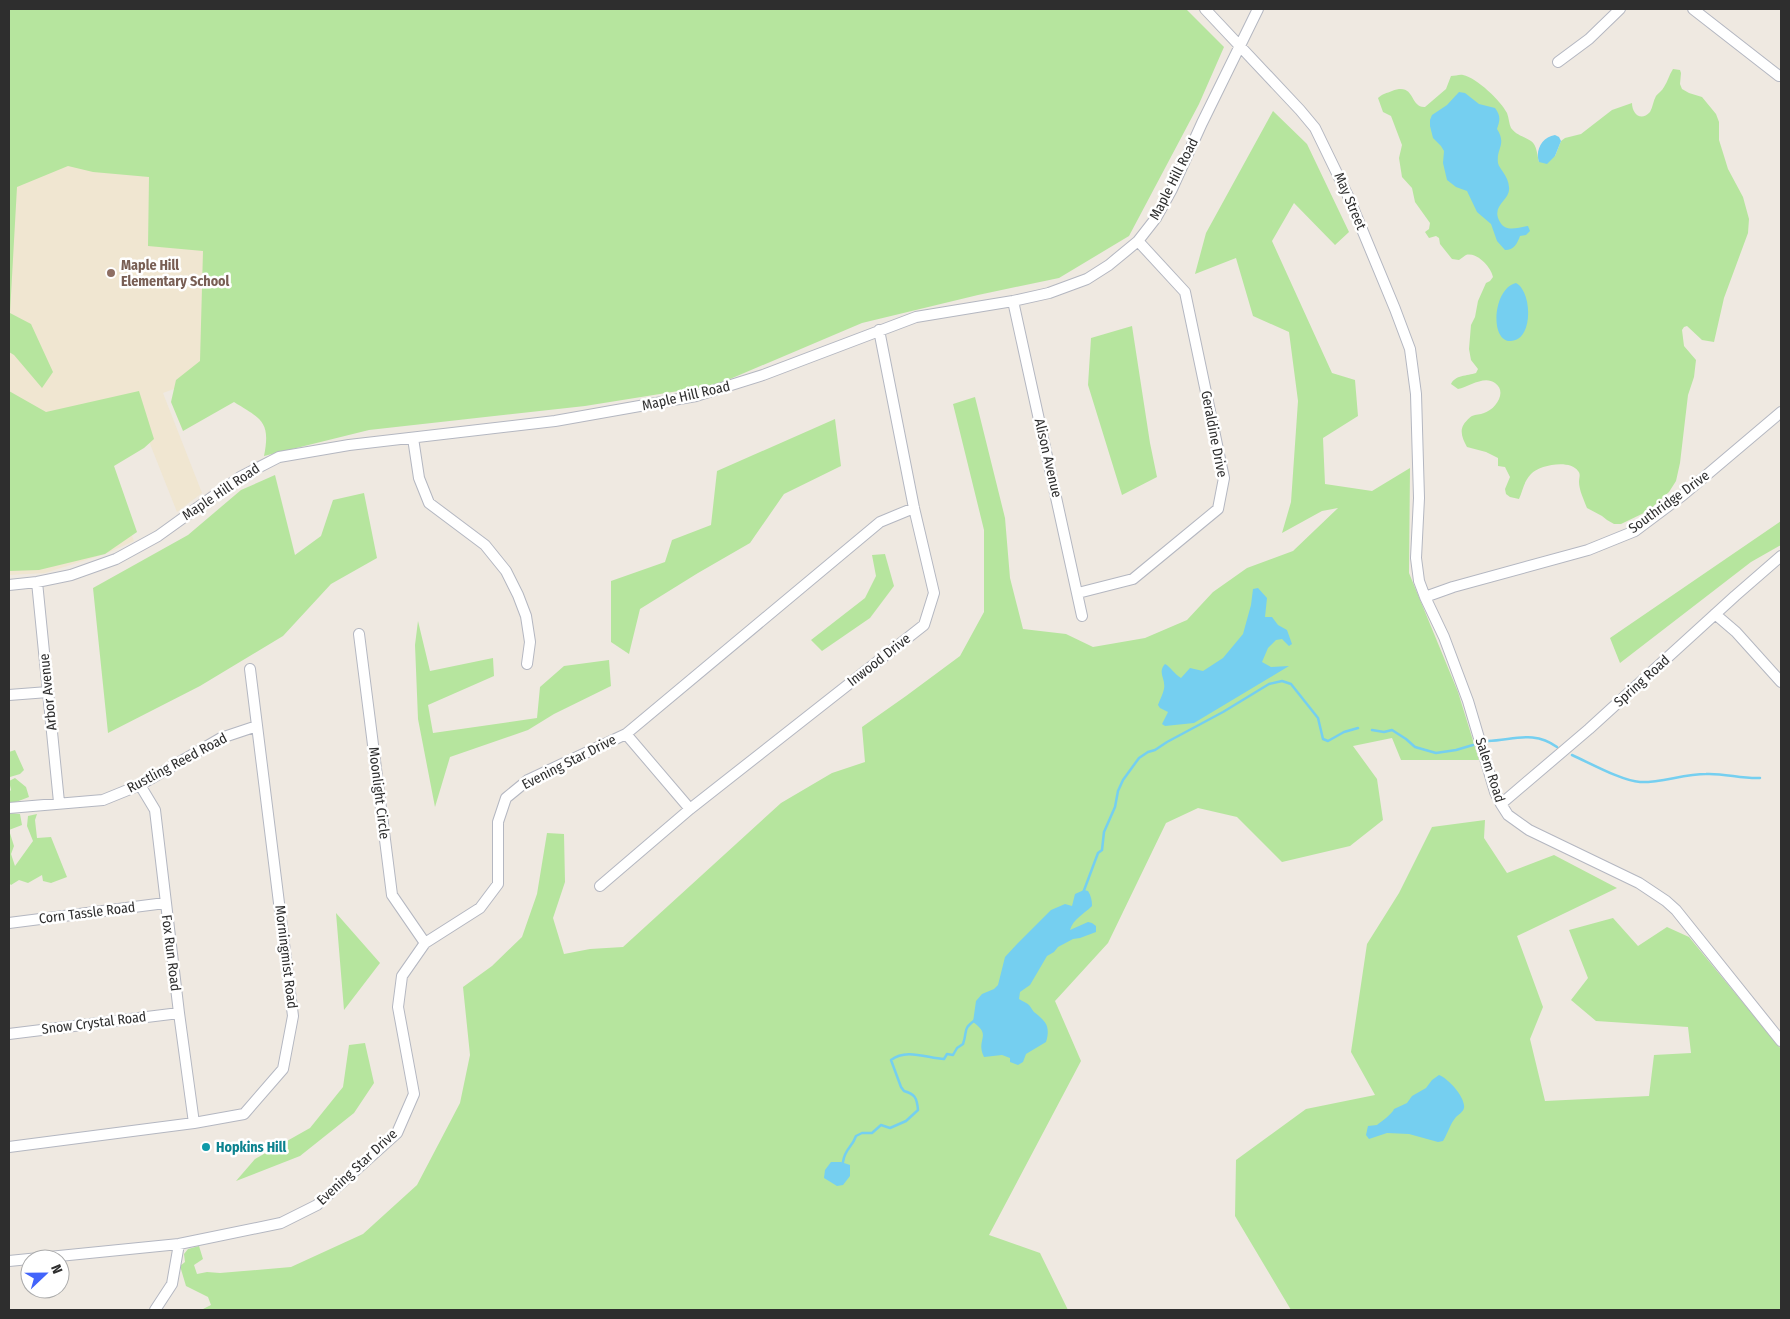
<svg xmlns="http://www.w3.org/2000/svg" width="1790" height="1319" font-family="'Fira Sans Condensed',sans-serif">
<rect width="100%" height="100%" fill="#efe9e1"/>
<path fill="#f0e6d1" d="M 9,9 L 194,179 L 233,367 L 163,393 L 202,493 L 177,512 L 133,401 L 87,417 L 134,541 L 105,554 L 45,573 L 9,575 Z"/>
<path fill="#b6e59e" d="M 9,9 L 1186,9 L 1224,47 L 1199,104 L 1129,236 L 1059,278 L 978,295 L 862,323 L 716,385 L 585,406 L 369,430 L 264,456 C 271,421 261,419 234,402 L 183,431 L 171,402 L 176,380 L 200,361 L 203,251 L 148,246 L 149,177 L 93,172 L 68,166 L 17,187 L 10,313 L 31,324 L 53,372 L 42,388 L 14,355 L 9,352 Z
M 1673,69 L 1680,70 L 1681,73 L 1680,84 L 1682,89 L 1689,93 L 1702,97 L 1716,114 L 1719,122 L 1719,140 L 1724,156 L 1728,169 L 1743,197 L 1749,219 L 1748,233 L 1724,298 L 1714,342 L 1702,340 L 1687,326 L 1684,327 L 1682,330 L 1684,346 L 1696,360 L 1694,377 L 1688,395 L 1680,463 L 1676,481 L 1669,492 L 1648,511 L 1621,524 L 1614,524 L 1607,520 L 1602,516 L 1587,508 C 1584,500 1579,490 1579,482 C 1579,478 1581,474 1578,471 C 1570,459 1539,465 1531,474 C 1524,481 1523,490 1519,499 L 1510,497 L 1506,494 L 1505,489 L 1510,477 L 1505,467 L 1498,466 L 1498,458 L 1486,452 L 1467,447 C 1463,440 1459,431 1464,424 C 1466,421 1470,417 1472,416 C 1476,414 1480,415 1484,413 C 1495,410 1508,392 1495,383 C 1484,375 1469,387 1458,389 L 1451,384 C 1455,375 1467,376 1476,373 L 1478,369 L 1471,360 L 1469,349 L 1471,325 L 1475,317 L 1478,301 L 1486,283 L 1490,281 L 1493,277 C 1491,267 1477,252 1466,255 C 1464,256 1462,258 1459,260 L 1452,259 L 1440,244 L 1439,238 L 1436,236 L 1429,238 L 1425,232 L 1429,229 L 1430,223 L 1415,202 L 1412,188 L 1402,177 L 1399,158 L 1402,145 L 1391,116 L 1383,112 L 1378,98 C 1382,94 1387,93 1392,91 C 1416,82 1409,108 1425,107 L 1446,89 L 1451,76 C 1455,76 1460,74 1463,75 C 1477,78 1501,101 1507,113 C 1509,118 1509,124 1511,128 C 1517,136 1524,136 1531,141 C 1537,145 1537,155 1539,162 L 1555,156 L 1561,141 L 1565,138 L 1581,134 L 1612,110 L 1632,103 C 1632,114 1641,122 1650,112 C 1653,107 1653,101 1656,96 C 1658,93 1662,91 1664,87 C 1668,81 1669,75 1673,69 Z
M 1273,111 L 1307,144 L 1349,232 L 1335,245 L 1294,203 L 1272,241 L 1332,373 L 1355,380 L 1358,416 L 1323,438 L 1325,484 L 1372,491 L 1410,468 L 1409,573 L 1458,692 L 1479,760 L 1401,760 L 1392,738 L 1353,746 L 1377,779 L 1383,820 L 1350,846 L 1282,862 L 1237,817 L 1198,808 L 1166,823 L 1108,943 L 1055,1001 L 1081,1061 L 989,1235 L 1040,1253 L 1068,1310 L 201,1310 L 211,1305 L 208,1297 L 186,1286 L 180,1266 L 185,1262 L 184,1254 L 188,1249 L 199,1246 L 203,1259 L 194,1265 L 197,1274 L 207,1272 L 220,1273 L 291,1267 L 363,1234 L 417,1185 L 460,1103 L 470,1055 L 463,987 L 492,966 L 522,937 L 537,894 L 547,833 L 564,834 L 565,882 L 553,918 L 564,954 L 590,949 L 623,947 L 781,803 L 832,773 L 865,762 L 862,727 L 906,696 L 960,656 L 984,612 L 984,530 L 953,404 L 975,397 L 1005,518 L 1010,578 L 1023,629 L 1066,634 L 1093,647 L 1145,638 L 1187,620 L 1213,592 L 1247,568 L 1293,551 L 1338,508 L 1322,511 L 1282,533 L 1291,502 L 1298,401 L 1289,332 L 1253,316 L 1236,258 L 1195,274 L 1206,233 Z
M 1132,326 L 1150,443 L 1157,477 L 1122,495 L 1088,385 L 1091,338 Z
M 9,391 L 46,412 L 139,391 L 154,439 L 144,448 L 114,466 L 137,532 L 105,554 L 39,570 L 9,571 Z
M 835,419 L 841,466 L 784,494 L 750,543 L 698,573 L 640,609 L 629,654 L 611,642 L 611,581 L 665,562 L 672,540 L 711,525 L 717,471 Z
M 275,475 L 295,555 L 321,536 L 333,500 L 364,493 L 377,558 L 331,584 L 283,636 L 200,686 L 108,733 L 93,588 L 188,535 L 241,490 Z
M 1781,521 L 1781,545 L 1751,562 L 1620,663 L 1610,638 Z
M 885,554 L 894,586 L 870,618 L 822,651 L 811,640 L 865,598 L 876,576 L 872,555 Z
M 418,621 L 430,671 L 493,658 L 494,676 L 428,705 L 433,733 L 537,718 L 540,687 L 564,666 L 609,660 L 611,686 L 554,714 L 528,730 L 450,757 L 435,807 L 418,719 L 415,645 Z
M 15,750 L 24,770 L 20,774 L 10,777 L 9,776 L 9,752 Z
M 15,778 L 26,787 L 29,797 L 16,802 L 9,802 L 9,792 L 11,790 L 9,781 Z
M 9,813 L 20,814 L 22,825 L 9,830 L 14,846 L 11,854 L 15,866 L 33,841 L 27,826 L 28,816 L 37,814 L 35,820 L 37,838 L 51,837 L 67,877 L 51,883 L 43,881 L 42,875 L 28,883 L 19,880 L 11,885 L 9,883 Z
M 1485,820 L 1484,838 L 1507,873 L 1554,855 L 1617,888 L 1517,936 L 1543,1007 L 1530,1039 L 1545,1101 L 1649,1096 L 1654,1055 L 1691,1053 L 1688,1027 L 1596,1021 L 1571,1000 L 1588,978 L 1569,930 L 1613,918 L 1638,946 L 1667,927 L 1689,937 L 1781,1049 L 1781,1310 L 1291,1310 L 1235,1216 L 1236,1160 L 1306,1109 L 1375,1095 L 1351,1052 L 1367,944 L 1399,893 L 1432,827 Z
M 336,913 L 380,963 L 344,1010 Z
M 365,1043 L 374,1083 L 354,1113 L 300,1156 L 236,1181 L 255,1159 L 310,1128 L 343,1087 L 349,1045 Z"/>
<path fill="#75cff0" d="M 1459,92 L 1465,93 L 1479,104 L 1495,108 C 1501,116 1500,120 1497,129 C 1507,145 1496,148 1498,163 C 1499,169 1508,175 1509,187 C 1511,201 1490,205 1500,222 C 1506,233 1519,227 1528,226 L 1530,231 L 1526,235 L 1520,236 C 1517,244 1514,250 1505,250 L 1497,241 L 1491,224 L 1477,212 L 1467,191 L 1456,187 L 1447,180 L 1443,163 L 1444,151 L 1441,146 L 1433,138 L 1430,126 L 1430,120 L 1432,115 L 1447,105 Z
M 1555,135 L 1559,137 L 1561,141 L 1555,156 L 1547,164 L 1539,162 C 1535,150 1542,137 1555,135 Z
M 1516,283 C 1532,291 1534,340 1511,341 C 1489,342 1493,288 1516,283 Z
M 1258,588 L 1267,598 L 1265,617 L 1272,617 L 1278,625 L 1287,630 L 1292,644 L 1289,646 L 1282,639 L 1276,640 L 1268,648 L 1262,662 L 1271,667 L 1289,666 L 1194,723 L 1165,726 L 1162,724 L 1168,712 L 1160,708 L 1158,705 C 1160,699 1163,694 1164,689 C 1166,678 1157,673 1165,664 C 1171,667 1174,674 1181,678 L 1190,668 L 1203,671 L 1223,658 L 1243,634 L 1251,605 L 1253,589 Z
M 1084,890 L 1088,891 C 1091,896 1092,900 1092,906 C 1084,914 1073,919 1070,930 L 1088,922 L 1092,923 L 1096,926 L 1096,932 L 1080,938 L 1073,939 L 1058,947 L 1054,952 L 1047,956 L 1030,985 L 1020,992 L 1019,999 C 1022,1001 1027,1003 1029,1005 C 1031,1007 1032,1010 1034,1012 C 1045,1021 1051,1025 1046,1042 L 1026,1054 L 1023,1062 L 1018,1065 L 1010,1062 L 1010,1058 L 1002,1055 L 984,1057 C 975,1039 993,1036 973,1022 L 976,1001 L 982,994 L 994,989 L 998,985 L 1005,957 L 1017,944 L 1051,910 L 1065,904 L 1072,906 L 1075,894 Z
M 1439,1075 C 1448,1078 1466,1098 1464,1108 C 1463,1112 1459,1114 1456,1117 C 1450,1124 1448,1133 1443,1141 L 1438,1142 L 1409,1134 L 1387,1133 L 1369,1139 L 1366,1135 L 1368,1126 L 1377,1125 C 1381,1122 1393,1113 1394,1109 L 1407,1103 L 1412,1096 L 1426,1088 L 1432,1080 Z
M 831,1162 L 841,1162 L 850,1165 L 850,1176 L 843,1185 L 837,1186 L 824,1178 L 825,1170 Z"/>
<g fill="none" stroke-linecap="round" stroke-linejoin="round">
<path stroke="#75cff0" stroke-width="2.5" d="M 1372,730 L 1384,732 L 1392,730 L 1406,739 L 1415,747 L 1436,753 L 1456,750 L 1473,745
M 1488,741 C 1514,740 1534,730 1557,747
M 1572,755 C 1590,763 1622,781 1640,782 C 1660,783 1684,774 1706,774 C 1724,773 1742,779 1760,778
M 1083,893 L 1098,853 L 1102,850 L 1104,832 L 1115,807 L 1118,791 L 1123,780 L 1139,758 L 1148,752 L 1155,750 L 1167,742 L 1223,712 L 1269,684 L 1282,681 L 1291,684 L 1318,718 L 1323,739 L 1328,741 L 1344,732 L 1358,728
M 843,1162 C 845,1148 852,1148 856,1136 L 862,1133 L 872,1133 L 881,1125 L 890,1128 L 906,1121 L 918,1110 C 917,1098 915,1094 904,1091 L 901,1087 L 891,1060 C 906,1048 927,1058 944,1059 L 947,1054 L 953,1055 L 957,1048 L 963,1044 C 968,1029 962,1030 975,1020"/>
<g stroke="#b4b7c1" stroke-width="12">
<path id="minor" d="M 1205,9 L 1300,110 L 1315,128 L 1349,198 L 1395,309 L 1410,349 L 1416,394 L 1419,498 L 1416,558 L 1419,581 L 1425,597 L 1444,637 L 1468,701 L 1495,792 L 1501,804 L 1508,815 L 1529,830 L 1639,883 L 1666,901 L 1676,910 L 1781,1041
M 1693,9 L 1779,76
M 1558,62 L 1589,39 L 1620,9
M 1013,301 L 1082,616
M 413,438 L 419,478 L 429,503 L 485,545 L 506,571 L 518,595 L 526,616 L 530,642 L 527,664
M 37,582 L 59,802
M 9,585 L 37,582 L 71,575 L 116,559 L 158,536 L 240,477 L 279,457 L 349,445 L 555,421 L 696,396 L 763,375 L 916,317 L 1013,301 L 1049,293 L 1087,279 L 1109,265 L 1138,241 L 1156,218 L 1172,189 L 1202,123 L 1258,9
M 1078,593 L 1133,579 L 1218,509 L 1224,478 L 1185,292 L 1138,241
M 1425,597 L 1453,587 L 1588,550 L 1635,531 L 1683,495 L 1781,412
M 1715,614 L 1736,632 L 1781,682
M 359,634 L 392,895 L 425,943
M 9,695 L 48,692
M 626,734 L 690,809
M 140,785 L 155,810 L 179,1013 L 194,1123
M 1501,804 L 1589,729 L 1735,596 L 1781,556
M 9,808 L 103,800 L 140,785 L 221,738 L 257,726
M 600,886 L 690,809 L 924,625 L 934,593 L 914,508 L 879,330
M 9,923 L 165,903
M 9,1034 L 179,1013
M 9,1147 L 194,1123 L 244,1114 L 283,1069 L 293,1016 L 250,669
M 9,1261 L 179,1244 L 281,1223 L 317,1205 L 397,1133 L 414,1094 L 398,1007 L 402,976 L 425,943 L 480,908 L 498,884 L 498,822 L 506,798 L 528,780 L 626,734 L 880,522 L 914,508
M 155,1310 L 172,1284 L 179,1244"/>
</g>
<use href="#minor" stroke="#fff" stroke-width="10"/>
</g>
<circle fill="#8d6e63" stroke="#fff" stroke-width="2" cx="111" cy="273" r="5"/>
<circle fill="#0f9aa8" stroke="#fff" stroke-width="2" cx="206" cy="1147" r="5"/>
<g text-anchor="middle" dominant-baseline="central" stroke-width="5" stroke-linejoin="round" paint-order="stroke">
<g font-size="14" fill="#2e2e2e" stroke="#fff">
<text transform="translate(1174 179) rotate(-63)">Maple Hill Road</text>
<text transform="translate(1350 201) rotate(67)">May Street</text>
<text transform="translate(686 396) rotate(-13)">Maple Hill Road</text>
<text transform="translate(1214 434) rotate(79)">Geraldine Drive</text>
<text transform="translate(1048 458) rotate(77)">Alison Avenue</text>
<text transform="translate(221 492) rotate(-34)">Maple Hill Road</text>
<text transform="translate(1669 502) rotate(-36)">Southridge Drive</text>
<text transform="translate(879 660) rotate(-38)">Inwood Drive</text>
<text transform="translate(1642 681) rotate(-42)">Spring Road</text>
<text transform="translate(48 692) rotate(-96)">Arbor Avenue</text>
<text transform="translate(569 762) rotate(-27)">Evening Star Drive</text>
<text transform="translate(177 763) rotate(-28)">Rustling Reed Road</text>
<text transform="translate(1490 770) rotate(72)">Salem Road</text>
<text transform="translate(379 793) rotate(83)">Moonlight Circle</text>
<text transform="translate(87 913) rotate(-7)">Corn Tassle Road</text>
<text transform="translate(171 953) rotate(83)">Fox Run Road</text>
<text transform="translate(286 957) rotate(83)">Morningmist Road</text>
<text transform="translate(94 1023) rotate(-7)">Snow Crystal Road</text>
<text transform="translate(357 1167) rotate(-43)">Evening Star Drive</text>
</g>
<g font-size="14" font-weight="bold" fill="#785e54" stroke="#fff" text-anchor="start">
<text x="121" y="265">Maple Hill<tspan x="121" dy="16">Elementary School</tspan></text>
</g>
<g font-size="14" font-weight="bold" fill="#0d838f" stroke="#fff" text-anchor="start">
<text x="216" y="1147">Hopkins Hill</text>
</g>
</g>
<rect width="1790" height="1319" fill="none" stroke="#2e2e2e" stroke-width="20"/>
<g transform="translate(45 1274) rotate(68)"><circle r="24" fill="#ffffff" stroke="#ababab"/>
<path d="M0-4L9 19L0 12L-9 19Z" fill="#4264fb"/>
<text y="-8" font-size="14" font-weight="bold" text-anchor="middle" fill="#2e2e2e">N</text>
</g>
</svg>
